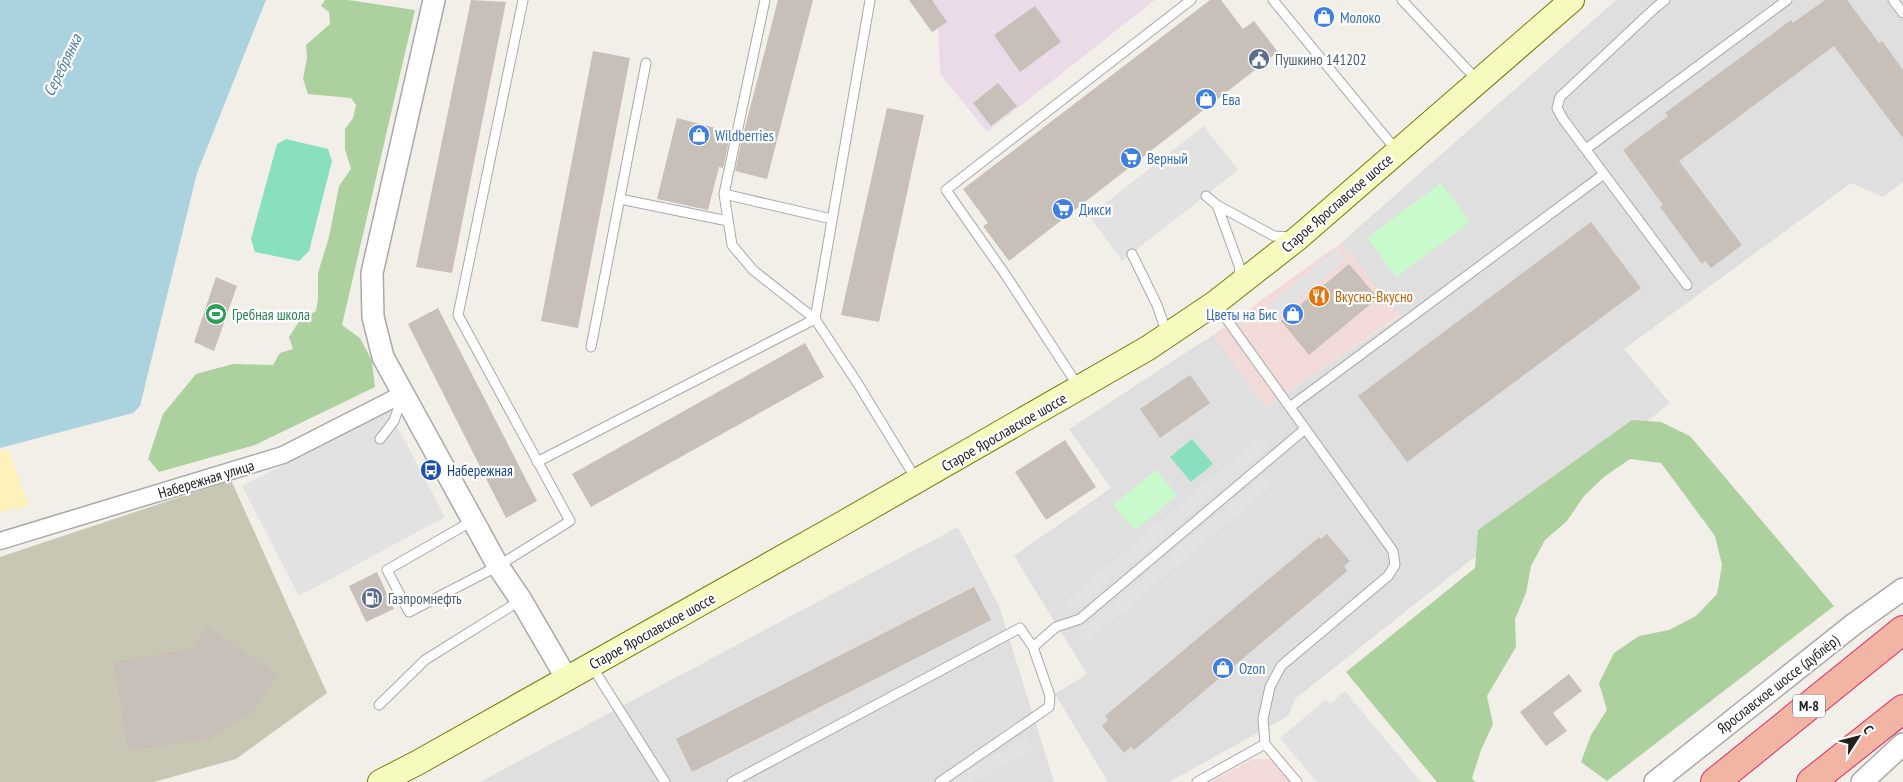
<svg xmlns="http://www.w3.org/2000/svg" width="1903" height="782" font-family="'PT Sans Narrow',sans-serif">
<rect width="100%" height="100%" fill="#f2efe9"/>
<path fill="#e0dfdf" d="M 1616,0 L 1903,0 L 1903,182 L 1883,197 L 1851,183 L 1624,349 L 1670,403 L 1296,698 L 1288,716 L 1169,782 L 1108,782 L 1055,694 L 1087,674 L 1014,556 L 1111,488 L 1069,429 L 1213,335 L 1266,407 L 1400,316 L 1341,243 Z
M 958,527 L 999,606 L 1054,782 L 480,782 Z"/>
<path fill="#f2dad9" d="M 1341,243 L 1400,315 L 1266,407 L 1213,335 Z
M 1253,759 L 1283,759 L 1302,782 L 1210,782 Z"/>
<path fill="#ebdbe8" d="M 909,0 L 1155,0 L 987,132 L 940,74 L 938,29 L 932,32 Z"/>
<path fill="#c7c7b4" d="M 231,480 L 327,693 L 236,759 L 154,782 L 0,782 L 0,557 Z"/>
<path fill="#add19e" d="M 325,0 L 348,0 L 415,10 L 342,325 L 360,338 L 372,361 L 375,387 L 255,445 L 159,472 L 148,459 L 163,414 L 196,374 L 233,364 L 273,365 L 280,353 L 293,349 L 289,337 L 300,320 L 316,311 L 318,299 L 318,273 L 329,237 L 339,186 L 351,169 L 345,149 L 345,129 L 353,118 L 356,105 L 351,98 L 308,94 L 303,79 L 307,58 L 306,45 L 330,24 L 329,12 L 321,6 Z
M 1632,420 L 1661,422 L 1690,436 L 1834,606 L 1607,781 L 1581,762 L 1591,735 L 1607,710 L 1599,683 L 1614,653 L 1639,636 L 1669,630 L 1696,616 L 1717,594 L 1722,565 L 1715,536 L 1661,463 L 1630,459 L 1604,477 L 1584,496 L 1567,521 L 1545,540 L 1531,566 L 1526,593 L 1515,619 L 1516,647 L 1487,696 L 1493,724 L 1481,750 L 1472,778 L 1475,782 L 1437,782 L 1346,672 L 1475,568 L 1478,530 Z"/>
<path fill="#fff1ba" d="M 8,449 L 29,506 L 0,512 L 0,451 Z"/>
<path fill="#c8facc" d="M 1441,183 L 1470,222 L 1396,277 L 1367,238 Z
M 1156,470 L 1177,495 L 1135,530 L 1113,505 Z"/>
<path fill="#88e0be" d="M 286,139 L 328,149 L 332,161 L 309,251 L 299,261 L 255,252 L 251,239 L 277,144 Z
M 1192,439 L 1213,464 L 1191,482 L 1170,457 Z"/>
<path fill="#e2e2e2" d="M 1204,126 L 1238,170 L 1122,261 L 1089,216 Z
M 1336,249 L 1345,260 L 1277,317 L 1268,306 Z
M 389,411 L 445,517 L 299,596 L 242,486 Z
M 1260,436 L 1269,447 L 1075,612 L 1065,601 Z
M 1262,476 L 1271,487 L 1087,643 L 1078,632 Z
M 1345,691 L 1421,782 L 1317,782 L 1280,738 L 1326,699 L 1330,704 Z
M 1026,738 L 1033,749 L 974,782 L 947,782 Z"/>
<path fill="#aad3df" d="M 0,0 L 266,0 L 197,173 L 140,406 L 133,413 L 0,448 Z"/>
<path fill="#c7bfb8" d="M 471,0 L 506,2 L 452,273 L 416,267 Z
M 778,0 L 813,0 L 767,179 L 735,171 L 743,135 Z
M 909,0 L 932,0 L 947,22 L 932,32 Z
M 1210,0 L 1221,0 L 1243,29 L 1254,21 L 1278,52 L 1009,261 L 983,226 L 988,223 L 963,189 Z
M 1825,0 L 1847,0 L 1879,43 L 1882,41 L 1903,70 L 1903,138 L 1834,46 L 1679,161 L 1742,245 L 1711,268 L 1705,261 L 1702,264 L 1660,207 L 1663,205 L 1623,150 L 1668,116 L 1665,113 L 1733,63 L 1791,20 L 1793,23 Z
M 1035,6 L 1061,42 L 1020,72 L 994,35 Z
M 593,51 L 630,58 L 578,328 L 541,321 Z
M 998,83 L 1017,106 L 991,126 L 973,103 Z
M 887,108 L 924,115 L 879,322 L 841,315 Z
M 677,118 L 731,132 L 723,168 L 719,167 L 708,210 L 657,199 Z
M 1591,222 L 1641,288 L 1407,462 L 1358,396 Z
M 1349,264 L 1378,298 L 1309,355 L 1281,321 Z
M 216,277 L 237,286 L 214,351 L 194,342 Z
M 438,308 L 537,501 L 506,518 L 408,324 Z
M 805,343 L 824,377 L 591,507 L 572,474 Z
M 1190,375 L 1210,403 L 1160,438 L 1140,409 Z
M 1065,440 L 1096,487 L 1046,520 L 1015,472 Z
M 1327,534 L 1350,561 L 1344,566 L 1347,571 L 1134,750 L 1131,747 L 1124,753 L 1102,726 L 1108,720 L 1105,716 L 1319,537 L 1321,539 Z
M 377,572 L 394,609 L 366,622 L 349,586 Z
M 974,587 L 991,620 L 692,772 L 676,739 Z
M 207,627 L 278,675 L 252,713 L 212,738 L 128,751 L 113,662 L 191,649 Z
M 1569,674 L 1582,691 L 1553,713 L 1567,731 L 1546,746 L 1520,712 Z"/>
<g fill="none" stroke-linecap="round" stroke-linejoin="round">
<g stroke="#a9a9a9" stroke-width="11">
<path id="service" d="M 765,0 L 724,194 L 732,245 L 753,270 L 815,319 L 870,0
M 1273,0 L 1397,151
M 1402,0 L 1478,81
M 1893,0 L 1903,13
M 1586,149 L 1787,0
M 1604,174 L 1687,285
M 724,194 L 832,219
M 1206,196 L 1217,205 L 1274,236 L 1292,237
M 620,199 L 728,221
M 1217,205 L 1240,268 L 1238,278
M 1132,254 L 1157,305 L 1167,334
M 1215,303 L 1393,551 L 1395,565 L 1388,576 L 1281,666 L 1270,687 L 1263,719 L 1265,744
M 591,347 L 646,63
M 1078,386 L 1007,277 L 946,190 L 1191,0
M 1290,407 L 1604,174 L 1563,119 L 1557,108 L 1560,97 L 1655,8 L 1665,0
M 380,439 L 394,421 L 402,397
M 537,462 L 815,319 L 858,384 L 916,479
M 474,520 L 387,570 L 409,612 L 498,566 L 570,521 L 458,315 L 523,0
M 591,665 L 665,782
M 379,705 L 425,660 L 521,600
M 732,782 L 1020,628 L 1033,647
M 940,782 L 1049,707 L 1050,696 L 1033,647 L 1056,627 L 1080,619 L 1305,429
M 1197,782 L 1265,744 L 1297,782"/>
</g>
<g stroke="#a9a9a9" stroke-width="19">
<path id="minor" d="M 0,541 L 283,455 L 403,394"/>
</g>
<g stroke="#a9a9a9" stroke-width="24">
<path id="tertiary" d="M 434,0 L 372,273 L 373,317 L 383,357 L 498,566 L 521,600 L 567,679
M 1655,782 L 1854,624 L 1903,589
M 1862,782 L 1903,744"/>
</g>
<g stroke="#707d05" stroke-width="26">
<path id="secondary" d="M 380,782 L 417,763 L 838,526 L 1148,348 L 1215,303 L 1298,238 L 1572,0"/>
</g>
<g stroke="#dc2a67" stroke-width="30">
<path id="trunk" d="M 1715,782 L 1903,630
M 1811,782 L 1903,709"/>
</g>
<use href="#service" stroke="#fff" stroke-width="9"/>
<use href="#minor" stroke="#fff" stroke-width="16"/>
<use href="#tertiary" stroke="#fff" stroke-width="21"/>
<use href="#secondary" stroke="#f7fabf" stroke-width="24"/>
<use href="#trunk" stroke="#f2b4a3" stroke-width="28"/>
</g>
<defs>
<g id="shop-disc" transform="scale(1.125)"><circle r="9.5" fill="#3f7fe0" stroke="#fff"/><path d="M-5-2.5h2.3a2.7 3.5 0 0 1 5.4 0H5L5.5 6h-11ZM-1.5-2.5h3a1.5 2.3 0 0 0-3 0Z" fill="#fff"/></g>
<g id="civic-disc" transform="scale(1.125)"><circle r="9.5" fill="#5c6f8a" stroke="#fff"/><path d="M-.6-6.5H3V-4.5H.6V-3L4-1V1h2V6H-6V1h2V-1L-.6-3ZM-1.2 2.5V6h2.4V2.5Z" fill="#fff"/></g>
<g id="supermarket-disc" transform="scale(1.125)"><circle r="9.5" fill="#3f7fe0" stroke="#fff"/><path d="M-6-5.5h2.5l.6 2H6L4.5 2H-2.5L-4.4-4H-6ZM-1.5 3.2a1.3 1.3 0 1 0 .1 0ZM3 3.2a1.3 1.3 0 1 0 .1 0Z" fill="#fff"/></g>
<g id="restaurant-disc" transform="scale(1.125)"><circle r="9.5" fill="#e8710a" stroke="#fff"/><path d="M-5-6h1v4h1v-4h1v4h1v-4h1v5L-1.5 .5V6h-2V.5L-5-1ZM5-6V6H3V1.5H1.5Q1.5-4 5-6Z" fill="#fff"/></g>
<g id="stadium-disc" transform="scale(1.125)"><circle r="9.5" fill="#2e9e5b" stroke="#fff"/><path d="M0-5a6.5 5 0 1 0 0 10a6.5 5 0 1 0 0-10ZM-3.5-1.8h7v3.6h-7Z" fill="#fff"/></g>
<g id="bus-disc" transform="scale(1.125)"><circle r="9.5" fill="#1a4fb4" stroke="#fff"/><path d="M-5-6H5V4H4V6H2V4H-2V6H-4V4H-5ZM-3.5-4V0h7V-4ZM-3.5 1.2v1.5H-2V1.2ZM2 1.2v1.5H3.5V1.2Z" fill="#fff"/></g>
<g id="fuel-disc" transform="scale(1.125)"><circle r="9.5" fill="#5c6f8a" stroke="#fff"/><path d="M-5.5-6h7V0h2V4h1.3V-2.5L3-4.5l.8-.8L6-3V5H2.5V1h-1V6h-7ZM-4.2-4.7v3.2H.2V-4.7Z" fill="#fff"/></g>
</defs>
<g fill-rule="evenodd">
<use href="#shop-disc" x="1324" y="17"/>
<use href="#civic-disc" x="1259" y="59"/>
<use href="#shop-disc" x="1206" y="99"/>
<use href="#shop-disc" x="699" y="135"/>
<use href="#supermarket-disc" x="1131" y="158"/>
<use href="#supermarket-disc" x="1063" y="209"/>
<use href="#restaurant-disc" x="1319" y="296"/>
<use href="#stadium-disc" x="216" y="314"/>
<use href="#shop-disc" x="1293" y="314"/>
<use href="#bus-disc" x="431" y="470"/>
<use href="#fuel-disc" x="372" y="598"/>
<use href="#shop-disc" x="1223" y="668"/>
</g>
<g text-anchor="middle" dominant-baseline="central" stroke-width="4.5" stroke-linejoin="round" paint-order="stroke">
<rect fill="#fff" stroke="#646464" stroke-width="1" x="1793" y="694.5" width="32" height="23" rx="4"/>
<g font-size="14" font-weight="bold" fill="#222">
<text x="1809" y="706">М-8</text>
</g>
<g font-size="15" fill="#366cbe" stroke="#fff" text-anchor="start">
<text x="1340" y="17">Молоко</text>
<text x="1222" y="99">Ева</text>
<text x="715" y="135">Wildberries</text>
<text x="1147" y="158">Верный</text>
<text x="1079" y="209">Дикси</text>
<text x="1277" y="314" text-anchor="end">Цветы на Бис</text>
<text x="1239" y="668">Ozon</text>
</g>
<g font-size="15" fill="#4e5e75" stroke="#fff" text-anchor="start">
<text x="1275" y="59">Пушкино 141202</text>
<text x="388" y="598">Газпромнефть</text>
</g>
<g font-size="15" fill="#222" stroke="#fff">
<text transform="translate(1337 203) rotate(-41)">Старое Ярославское шоссе</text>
<text transform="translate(1004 432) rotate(-30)">Старое Ярославское шоссе</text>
<text transform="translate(206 479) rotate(-17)">Набережная улица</text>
<text transform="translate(652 631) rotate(-29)">Старое Ярославское шоссе</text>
<text transform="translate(1778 684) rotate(-38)">Ярославское шоссе (дублёр)</text>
</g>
<g font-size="15" fill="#c56008" stroke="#fff" text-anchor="start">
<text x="1335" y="296">Вкусно-Вкусно</text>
</g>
<g font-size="15" fill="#27864d" stroke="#fff" text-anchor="start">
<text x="232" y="314">Гребная школа</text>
</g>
<g font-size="15" fill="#164399" stroke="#fff" text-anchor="start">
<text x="447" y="470">Набережная</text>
</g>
<g font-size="16" font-style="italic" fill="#4a7aab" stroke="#fff">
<text transform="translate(62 65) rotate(-64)">Серебрянка</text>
</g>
</g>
<g transform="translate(1858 737) rotate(54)" stroke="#ffffff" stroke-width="4" paint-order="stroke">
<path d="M0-4L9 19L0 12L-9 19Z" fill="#222222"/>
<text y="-8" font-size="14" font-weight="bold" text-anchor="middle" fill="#222222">С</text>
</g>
</svg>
